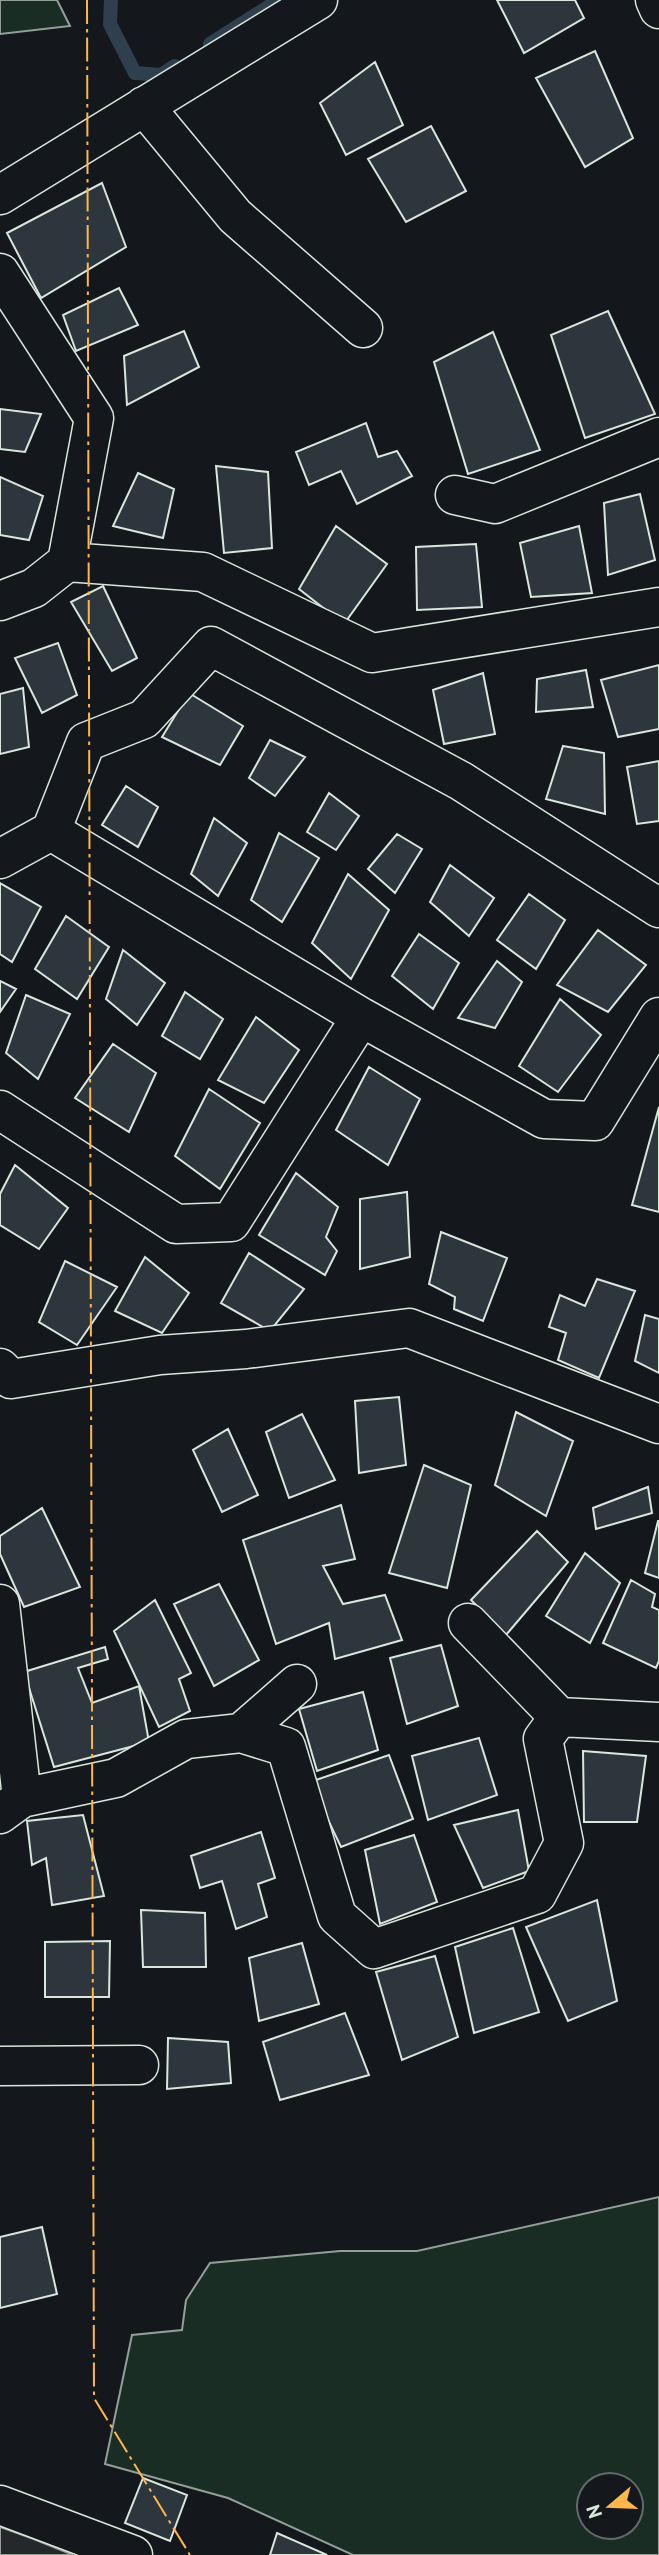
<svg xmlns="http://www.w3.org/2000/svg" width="659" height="2555" font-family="'PT Sans',sans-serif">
<rect width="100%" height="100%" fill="#14181c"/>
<path fill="#1a2d24" stroke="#939e99" stroke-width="2" fill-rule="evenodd" d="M 0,0 L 57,0 L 70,26 L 0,34 Z
M 659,2197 L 659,2555 L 353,2555 L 228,2498 L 105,2464 L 132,2335 L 182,2330 L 186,2300 L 210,2263 L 340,2251 L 417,2251 ZM 631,2485 L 631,2527 L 589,2527 L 589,2485 Z"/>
<path fill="#24282b" stroke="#939e99" stroke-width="2" d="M 0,2527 L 31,2538 L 73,2555 L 0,2555 Z"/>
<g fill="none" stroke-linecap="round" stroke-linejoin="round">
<path stroke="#2f3f4d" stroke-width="14" d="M 111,0 L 110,24 L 135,73 L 161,75 L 175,66
M 210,44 L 279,0"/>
</g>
<path fill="#2c363c" stroke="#d8e6dc" stroke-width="2" d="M 497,0 L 575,0 L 584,18 L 524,53 Z
M 595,51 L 633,138 L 585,167 L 536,78 Z
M 375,62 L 403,125 L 346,155 L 320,103 Z
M 431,126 L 466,191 L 406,222 L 368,159 Z
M 102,183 L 126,247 L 41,298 L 7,233 Z
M 119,288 L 138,325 L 76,351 L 63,315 Z
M 608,311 L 655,414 L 585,438 L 551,335 Z
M 184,331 L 199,367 L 127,405 L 124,356 Z
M 493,332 L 540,450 L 468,474 L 434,362 Z
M 0,409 L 41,414 L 25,452 L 0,449 Z
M 366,423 L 378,457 L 397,451 L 412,476 L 357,504 L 341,471 L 309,485 L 296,452 Z
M 216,466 L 268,472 L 272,548 L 224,553 Z
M 138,473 L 174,489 L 163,538 L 113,526 Z
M 0,477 L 43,496 L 29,540 L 0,535 Z
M 640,494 L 655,560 L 608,575 L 604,503 Z
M 336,526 L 387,564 L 344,624 L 299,589 Z
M 579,526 L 592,593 L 531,597 L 520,543 Z
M 476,544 L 482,607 L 417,610 L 416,547 Z
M 103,586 L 137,658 L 112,671 L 71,602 Z
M 58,643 L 77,695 L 42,713 L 15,658 Z
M 659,665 L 659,729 L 618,737 L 601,680 Z
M 586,670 L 593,707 L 536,712 L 537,679 Z
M 483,673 L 495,734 L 444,744 L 433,690 Z
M 23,688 L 29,747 L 0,754 L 0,694 Z
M 189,693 L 243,726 L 220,765 L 162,737 Z
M 270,740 L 305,757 L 275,796 L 249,778 Z
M 563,746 L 604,753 L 605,814 L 546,799 Z
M 659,761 L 659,821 L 637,824 L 627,767 Z
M 126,786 L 158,807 L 138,847 L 102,825 Z
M 329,793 L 359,816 L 336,850 L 307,832 Z
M 214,818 L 247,843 L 218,896 L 191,874 Z
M 279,833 L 319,858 L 282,922 L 251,900 Z
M 397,834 L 422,849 L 395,893 L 368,869 Z
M 450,865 L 494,898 L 469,936 L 430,902 Z
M 348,874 L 389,910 L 351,979 L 312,943 Z
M 0,883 L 41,907 L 12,962 L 0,954 Z
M 529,894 L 565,920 L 536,969 L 497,940 Z
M 66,916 L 109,947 L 77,999 L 35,969 Z
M 598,930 L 646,965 L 608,1012 L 557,985 Z
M 419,934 L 459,963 L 433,1009 L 392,976 Z
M 123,950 L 165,983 L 137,1025 L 106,999 Z
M 497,961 L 522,982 L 495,1028 L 458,1018 Z
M 0,981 L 16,989 L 0,1012 Z
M 185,992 L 223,1019 L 200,1059 L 162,1036 Z
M 26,995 L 70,1014 L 38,1079 L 6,1053 Z
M 560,999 L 601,1035 L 558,1092 L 519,1066 Z
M 256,1017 L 299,1050 L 264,1103 L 218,1080 Z
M 113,1044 L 156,1073 L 129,1132 L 75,1098 Z
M 369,1067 L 420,1099 L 388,1165 L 336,1130 Z
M 209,1089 L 260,1123 L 220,1189 L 175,1156 Z
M 659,1107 L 659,1212 L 632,1205 Z
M 15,1165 L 68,1208 L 39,1249 L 0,1225 L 0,1194 Z
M 296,1173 L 338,1207 L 326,1237 L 337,1251 L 325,1275 L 259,1235 Z
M 407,1192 L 410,1257 L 360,1269 L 360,1199 Z
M 441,1232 L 507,1258 L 483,1321 L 454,1309 L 455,1297 L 429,1284 Z
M 249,1253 L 304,1289 L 270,1331 L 221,1303 Z
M 145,1257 L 189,1293 L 162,1333 L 115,1311 Z
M 65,1261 L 117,1287 L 77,1345 L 39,1322 Z
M 597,1279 L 635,1291 L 599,1378 L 558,1360 L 566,1333 L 549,1327 L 560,1295 L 585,1306 Z
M 645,1315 L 659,1319 L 659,1373 L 635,1361 Z
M 399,1397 L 406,1465 L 359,1473 L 355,1401 Z
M 516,1412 L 573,1441 L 546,1516 L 495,1485 Z
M 302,1414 L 335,1480 L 289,1498 L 266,1432 Z
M 228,1429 L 258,1495 L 222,1512 L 193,1450 Z
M 424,1465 L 471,1485 L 447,1588 L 389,1573 Z
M 648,1487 L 652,1513 L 596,1529 L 593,1508 Z
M 341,1505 L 355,1559 L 323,1566 L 343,1604 L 385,1595 L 402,1640 L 335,1659 L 329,1623 L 276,1644 L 243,1540 Z
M 42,1508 L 80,1587 L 24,1607 L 0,1554 L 0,1536 Z
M 658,1521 L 659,1521 L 659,1578 L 645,1573 Z
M 537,1531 L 568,1562 L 506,1635 L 471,1600 Z
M 585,1553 L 620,1583 L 590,1643 L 546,1616 Z
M 631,1580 L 655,1594 L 652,1607 L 659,1610 L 659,1661 L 656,1668 L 603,1643 Z
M 219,1584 L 259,1660 L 214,1686 L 174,1604 Z
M 155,1600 L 191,1673 L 179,1679 L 190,1711 L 159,1727 L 114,1631 Z
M 441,1645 L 458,1706 L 407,1724 L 390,1658 Z
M 105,1647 L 108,1659 L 78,1668 L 92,1703 L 139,1686 L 149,1742 L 54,1767 L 24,1672 Z
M 363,1692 L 378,1750 L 317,1771 L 299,1709 Z
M 479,1738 L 497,1795 L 428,1820 L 412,1756 Z
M 583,1751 L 646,1756 L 637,1822 L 584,1822 Z
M 389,1755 L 413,1819 L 341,1847 L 310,1782 Z
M 518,1810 L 529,1871 L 483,1888 L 454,1825 Z
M 83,1815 L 104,1896 L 52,1905 L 46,1858 L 32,1865 L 27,1821 Z
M 261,1832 L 275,1878 L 258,1884 L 267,1917 L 236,1929 L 222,1881 L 200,1888 L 191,1856 Z
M 414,1835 L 437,1902 L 380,1924 L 365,1850 Z
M 597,1900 L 617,2001 L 568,2021 L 526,1927 Z
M 141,1910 L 205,1913 L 206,1967 L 143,1967 Z
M 513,1928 L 539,2012 L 474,2033 L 455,1947 Z
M 110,1941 L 109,1997 L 45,1997 L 45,1942 Z
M 302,1943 L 319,2004 L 259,2021 L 249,1958 Z
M 435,1956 L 458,2037 L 402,2060 L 376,1972 Z
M 345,2013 L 369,2075 L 280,2100 L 263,2042 Z
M 168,2038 L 228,2042 L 231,2083 L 167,2089 Z
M 42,2227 L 57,2294 L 0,2308 L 0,2237 Z
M 143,2478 L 187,2495 L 170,2541 L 125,2523 Z
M 277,2533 L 327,2555 L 270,2555 Z"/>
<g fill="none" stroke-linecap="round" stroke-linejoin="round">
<g stroke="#d8e6dc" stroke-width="41">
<path id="street" d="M 655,0 L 659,9
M 144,106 L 235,216 L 363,328
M 0,195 L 318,0
M 0,273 L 94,418 L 67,562 L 34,588 L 0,601
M 455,495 L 495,504 L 659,437
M 67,562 L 203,572 L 372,653 L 659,607
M 51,831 L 361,1017 L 544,1119 L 595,1121 L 659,1017
M 0,859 L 51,831 L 86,742 L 144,719 L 211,646 L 461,781 L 659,908
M 0,1110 L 176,1224 L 231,1222 L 361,1017
M 0,1368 L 11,1379 L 160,1355 L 246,1349 L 409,1328 L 659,1424
M 0,1604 L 22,1798
M 468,1623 L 559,1717
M 241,1733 L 297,1684
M 0,1814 L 22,1798 L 116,1778 L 186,1739 L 241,1733 L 286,1747 L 337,1916 L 374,1949 L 537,1894 L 564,1843 L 543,1739 L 559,1717 L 659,1722
M 0,2066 L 139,2065
M 0,2505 L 133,2555"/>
</g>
<use href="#street" stroke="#14181c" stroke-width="38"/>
<path stroke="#ffb74d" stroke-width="2" stroke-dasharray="24 5 3.5 5" stroke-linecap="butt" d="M 87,0 L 94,2398 L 190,2555"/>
</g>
<g transform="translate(610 2506) rotate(251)"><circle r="33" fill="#14181c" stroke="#626a69" stroke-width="2"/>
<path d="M0-5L12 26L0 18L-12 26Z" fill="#ffb74d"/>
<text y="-10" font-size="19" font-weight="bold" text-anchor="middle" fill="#d8e6dc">N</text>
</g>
</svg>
